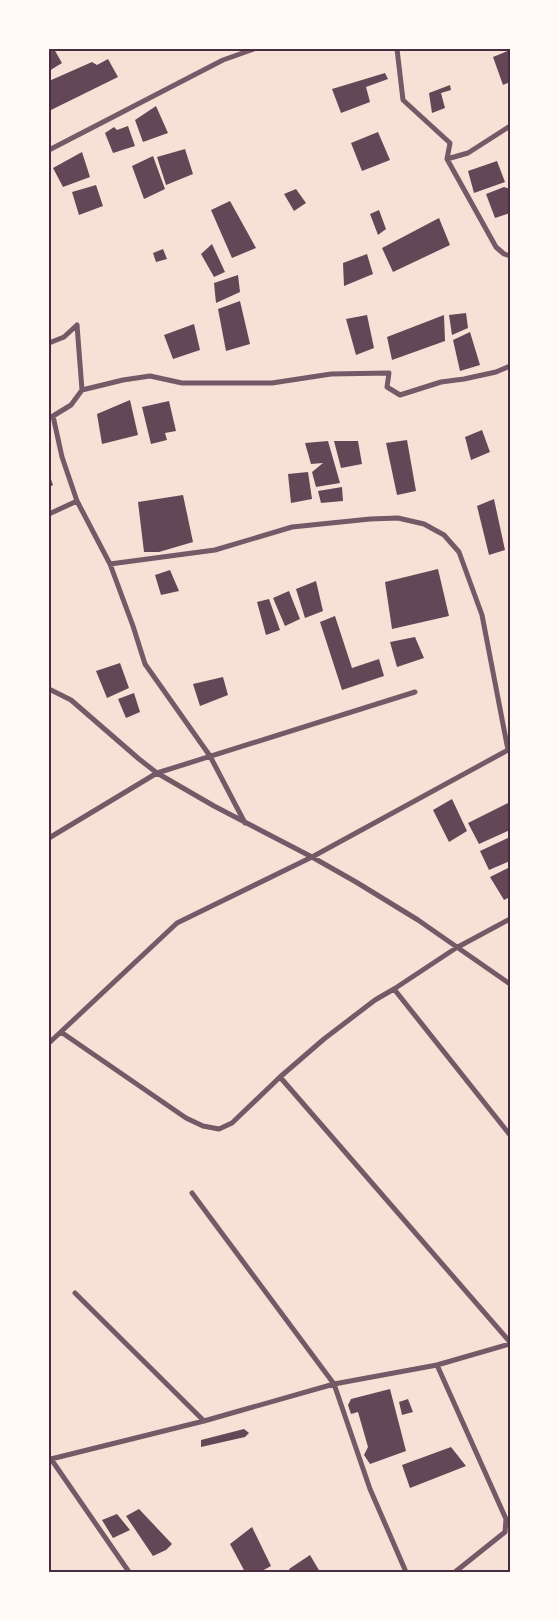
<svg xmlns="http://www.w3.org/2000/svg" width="559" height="1621" font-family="'DM Sans',sans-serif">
<rect width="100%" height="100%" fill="#f7e1d7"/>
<path fill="#644757" d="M 49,49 L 54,49 L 62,63 L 49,71 Z
M 510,50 L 510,82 L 503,85 L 493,57 Z
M 108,59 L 118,77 L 51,110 L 49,105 L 49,81 L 92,62 L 97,65 Z
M 385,73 L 388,79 L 366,87 L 370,102 L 341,113 L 332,89 Z
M 450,85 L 451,90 L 441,93 L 445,108 L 432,113 L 429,93 Z
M 156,106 L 168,133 L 143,142 L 135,120 Z
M 128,126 L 135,146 L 113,153 L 105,133 L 114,127 L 117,130 Z
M 378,132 L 390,160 L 362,171 L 351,143 Z
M 185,149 L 193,174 L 166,185 L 157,157 Z
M 82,152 L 90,177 L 63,187 L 53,168 Z
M 153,156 L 165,189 L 144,199 L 132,166 Z
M 497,161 L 505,182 L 474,193 L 468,171 Z
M 96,185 L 103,206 L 79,215 L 72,192 Z
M 504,187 L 510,189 L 510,213 L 495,218 L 486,194 Z
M 296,189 L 306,203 L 294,211 L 284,194 Z
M 230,201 L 256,248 L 232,258 L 211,210 Z
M 379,210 L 386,229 L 378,235 L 370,214 Z
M 439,218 L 450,245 L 393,272 L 382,248 Z
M 212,244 L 225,272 L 214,277 L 201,254 Z
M 163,249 L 167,259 L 156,262 L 153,253 Z
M 367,254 L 373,274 L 344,286 L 343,263 Z
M 238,275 L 240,292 L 216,303 L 214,283 Z
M 240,301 L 250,344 L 226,351 L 218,309 Z
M 466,313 L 468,328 L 452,335 L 449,315 Z
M 367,315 L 374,348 L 356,355 L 346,319 Z
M 444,315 L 445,341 L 392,360 L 387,337 Z
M 194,324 L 200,350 L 173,359 L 164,335 Z
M 470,332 L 480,365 L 460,371 L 453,340 Z
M 130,400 L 138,435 L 102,444 L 97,414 Z
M 169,401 L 176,431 L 165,433 L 167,440 L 151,444 L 142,407 Z
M 482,430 L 490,452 L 471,460 L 465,437 Z
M 407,440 L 416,491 L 397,495 L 386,443 Z
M 328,441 L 340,483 L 316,487 L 312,472 L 323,463 L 311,464 L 305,443 Z
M 334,441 L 358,441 L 362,464 L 341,468 Z
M 308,472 L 312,499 L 291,503 L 288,474 Z
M 49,474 L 53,485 L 49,487 Z
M 342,487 L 343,501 L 321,503 L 318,491 Z
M 183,495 L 193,542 L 159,552 L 144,552 L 138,502 Z
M 494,499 L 505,550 L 489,555 L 477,506 Z
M 438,569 L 449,616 L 392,629 L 385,582 Z
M 170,570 L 179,591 L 161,595 L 155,575 Z
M 316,581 L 323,611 L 305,618 L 296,589 Z
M 289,591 L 300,619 L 285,626 L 273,598 Z
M 269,599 L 280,630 L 266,635 L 257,602 Z
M 335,616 L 352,668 L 379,659 L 384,676 L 342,690 L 320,622 Z
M 415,637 L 424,658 L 397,667 L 390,642 Z
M 120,663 L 129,688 L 107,698 L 96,671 Z
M 223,677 L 228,695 L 200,706 L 193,684 Z
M 134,693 L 140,712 L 126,718 L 118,699 Z
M 452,799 L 467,831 L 449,842 L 433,810 Z
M 510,802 L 510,830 L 479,844 L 468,823 Z
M 510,837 L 510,861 L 489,870 L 480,851 Z
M 510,867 L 510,897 L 504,900 L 490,877 Z
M 390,1389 L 406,1451 L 370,1464 L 364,1455 L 368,1447 L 358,1412 L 351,1414 L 348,1405 L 351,1399 Z
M 408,1399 L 413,1412 L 402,1415 L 399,1402 Z
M 244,1429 L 249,1433 L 245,1437 L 201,1447 L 201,1440 Z
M 451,1447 L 466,1466 L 410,1488 L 402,1465 Z
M 139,1509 L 172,1544 L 166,1550 L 153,1556 L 126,1516 Z
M 117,1514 L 130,1530 L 113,1538 L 102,1520 Z
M 252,1527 L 271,1566 L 260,1572 L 245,1572 L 230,1544 Z
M 310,1555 L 320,1572 L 291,1572 L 289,1569 Z"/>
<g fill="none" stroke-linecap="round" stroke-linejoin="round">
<path stroke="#755966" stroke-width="5" d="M 397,49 L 403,100 L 450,143 L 447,159 L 496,247 L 504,254 L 510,256
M 49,150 L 223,60 L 254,49
M 447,159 L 468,153 L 510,126
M 77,325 L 82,390 L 71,405 L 53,416 L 62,457 L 77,501 L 110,564 L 133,626 L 145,664 L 210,756 L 245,823
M 49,343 L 64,337 L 77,325
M 82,390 L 123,380 L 150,376 L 182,383 L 272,383 L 331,374 L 389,373 L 387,387 L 400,395 L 441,382 L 464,379 L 496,372 L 510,366
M 49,514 L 77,501
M 49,689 L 71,700 L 139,759 L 157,773 L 214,806 L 312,857 L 356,882 L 418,920 L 510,984
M 49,838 L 157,773 L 415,692
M 394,989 L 510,1135
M 61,1032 L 186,1118 L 203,1126 L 219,1129 L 232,1123 L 280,1077 L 324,1039 L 375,1000 L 394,989 L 456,948 L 510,919
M 49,1043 L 177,923 L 312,857 L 508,750 L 482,615 L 459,552 L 444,535 L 424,524 L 398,518 L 370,519 L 292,527 L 215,550 L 110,564
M 280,1077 L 510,1342
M 192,1193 L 334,1384 L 370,1489 L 406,1572
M 75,1293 L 204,1421
M 437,1365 L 506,1519 L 505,1532 L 455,1572
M 51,1459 L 129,1572
M 49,1462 L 51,1459 L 204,1421 L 334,1384 L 437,1365 L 510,1344"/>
</g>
<rect width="559" height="1621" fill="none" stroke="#fffaf5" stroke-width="100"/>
<rect x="50" y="50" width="459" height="1521" fill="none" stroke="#4a2c40" stroke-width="2"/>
</svg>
